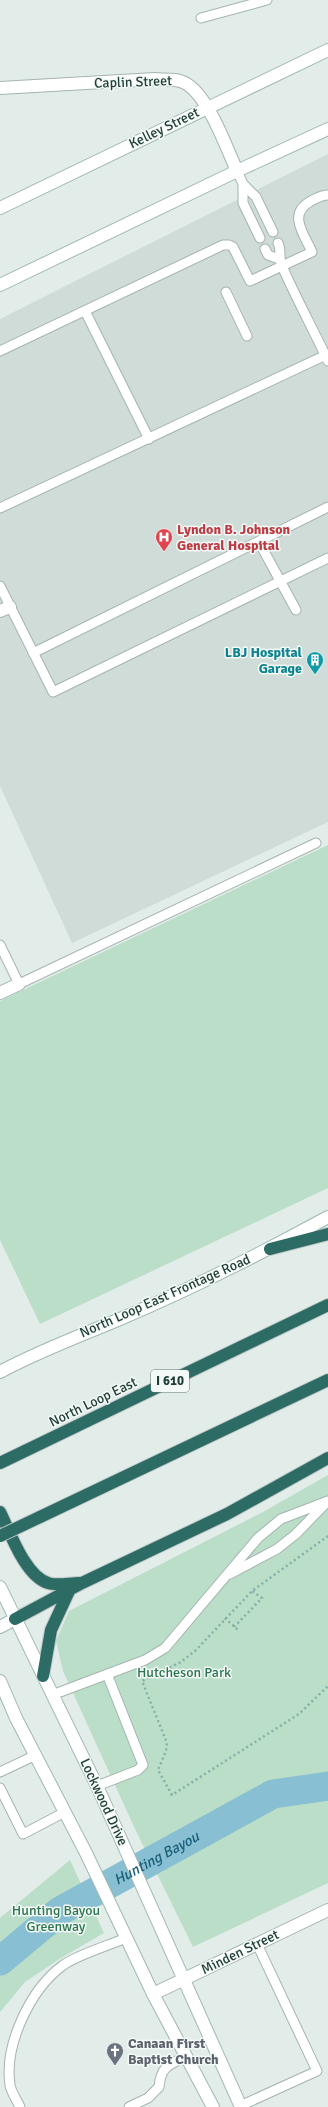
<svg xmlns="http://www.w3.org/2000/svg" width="328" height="2107" font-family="Signika,sans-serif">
<rect width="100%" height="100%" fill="#e2ece9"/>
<path fill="#d0dcd8" d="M 328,154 L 328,822 L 72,943 L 0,786 L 0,319 Z"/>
<path fill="#badec8" d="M 328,845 L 328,1188 L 40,1324 L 0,1240 L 0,1001 Z
M 328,1475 L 328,1883 L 193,1947 L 135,1829 L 63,1671 L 56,1641 L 69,1611 L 263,1512 Z
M 70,1860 L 104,1933 L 61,1958 L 25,1982 L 0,2012 L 0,1918 Z"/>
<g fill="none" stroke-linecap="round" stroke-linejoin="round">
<path stroke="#89bfd2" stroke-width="29" id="s1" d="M 0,1961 L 60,1911 L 273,1794 L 328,1786"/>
<g stroke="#a5b4b1" stroke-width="11">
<path id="service" d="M 201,18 L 267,0
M 237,171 L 243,184 L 243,203 L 260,238
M 243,184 L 256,197 L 273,232
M 278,243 C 282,251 278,258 282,266 C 296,298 313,329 328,361
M 265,249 L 268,255 L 279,259
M 226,292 L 247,336
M 85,311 L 149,439
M 0,351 L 223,245 L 229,245 L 233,247 L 250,281 L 312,252 C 304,234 287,214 311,201 C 317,198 321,195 328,195
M 0,508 L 328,354
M 259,542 L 296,610
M 0,586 L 53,692 L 328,558
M 33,653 L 328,507
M 0,945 L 19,984 L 316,843
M 230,1574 L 277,1549 L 296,1534 L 326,1503
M 52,1695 L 145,1660 L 165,1648 L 258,1538 L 281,1519 L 328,1501
M 0,1772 L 36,1755
M 97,1786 L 138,1770 L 143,1765 L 107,1674
M 0,1788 L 23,1834 L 65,1812
M 240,2106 L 317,2071 L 257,1944
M 20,2107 C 17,2100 11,2092 10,2085 C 4,2045 30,1990 62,1966 C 74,1956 110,1945 126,1938
M 129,2107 L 148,2098 L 159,2087 C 161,2066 168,2066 186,2056"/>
</g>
<g stroke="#a5b4b1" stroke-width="14">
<path id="minor" d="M 0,88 L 155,79 C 163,80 173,79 180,81 C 206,88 226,147 237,171
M 0,611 L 10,607
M 0,993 L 19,984
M 153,1994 L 328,1910"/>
</g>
<g stroke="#a0b8b2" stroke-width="14">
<path id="secondary" d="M 0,208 L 328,50
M 0,285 L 237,171 L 328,129
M 0,1372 C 39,1351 80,1336 120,1319 C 191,1289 260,1254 328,1217
M 0,1587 L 97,1786 L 241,2107
M 0,1627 L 15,1619
M 0,1681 L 16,1718 L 86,1853 L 153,1994 L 213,2107"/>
</g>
<g stroke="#c1c9c8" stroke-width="14">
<path id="motorway" d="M 270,1249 L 328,1234
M 0,1463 L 328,1305
M 0,1512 C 10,1532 25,1576 48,1583 C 56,1586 70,1583 79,1583
M 40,1517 L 328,1380
M 15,1619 L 82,1583 L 227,1514 L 328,1458
M 43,1676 L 51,1630 L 70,1589"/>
</g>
<path stroke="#82b1a7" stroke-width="2.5" stroke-dasharray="2 3" stroke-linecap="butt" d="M 328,1536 L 252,1591 L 196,1650 L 181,1662 L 142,1681 L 167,1743 L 166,1751 L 158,1770 L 172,1795 L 299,1714 L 328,1686
M 225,1618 L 238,1630
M 234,1627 L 262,1598 L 252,1591"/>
<use href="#service" stroke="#fff" stroke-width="9"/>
<use href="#minor" stroke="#fff" stroke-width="12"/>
<use href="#secondary" stroke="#fff" stroke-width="12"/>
<use href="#motorway" stroke="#2d6b65" stroke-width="12"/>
<g stroke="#c1c9c8" stroke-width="14" stroke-linecap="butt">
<path id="motorway-bridge" d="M 0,1536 L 40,1517"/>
</g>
<use href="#motorway-bridge" stroke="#2d6b65" stroke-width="12"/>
</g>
<defs>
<g id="hospital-pin" transform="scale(0.9)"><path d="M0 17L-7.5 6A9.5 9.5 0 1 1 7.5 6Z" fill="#e0444e" stroke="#f3f9f6"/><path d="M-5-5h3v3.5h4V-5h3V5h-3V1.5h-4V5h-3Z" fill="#fff"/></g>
<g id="building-pin" transform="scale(0.9)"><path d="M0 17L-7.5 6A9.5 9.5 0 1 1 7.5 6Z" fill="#0f9aa8" stroke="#f3f9f6"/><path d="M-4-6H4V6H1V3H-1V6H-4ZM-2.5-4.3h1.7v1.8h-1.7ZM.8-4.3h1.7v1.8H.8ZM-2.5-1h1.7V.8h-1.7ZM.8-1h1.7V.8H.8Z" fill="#fff"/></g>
<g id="church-pin" transform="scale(0.9)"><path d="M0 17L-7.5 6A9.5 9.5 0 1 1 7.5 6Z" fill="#6b7280" stroke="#f3f9f6"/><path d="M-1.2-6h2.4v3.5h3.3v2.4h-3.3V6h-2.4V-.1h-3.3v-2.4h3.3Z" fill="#fff"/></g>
</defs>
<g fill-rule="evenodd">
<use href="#hospital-pin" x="164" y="537"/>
<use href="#building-pin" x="315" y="660"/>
<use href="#church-pin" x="115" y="2051"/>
</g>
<g text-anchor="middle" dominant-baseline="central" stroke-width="3" stroke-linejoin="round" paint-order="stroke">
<rect fill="#f3f9f6" stroke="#617672" stroke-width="1" x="151" y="1370" width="38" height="22" rx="3"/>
<g font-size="13" font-weight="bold" fill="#223e39">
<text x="170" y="1381">I 610</text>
</g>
<g font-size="14" fill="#223e39" stroke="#f3f9f6">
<text transform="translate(133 82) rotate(-2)">Caplin Street</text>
<text transform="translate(164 128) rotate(-26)">Kelley Street</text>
<text transform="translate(165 1296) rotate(-24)">North Loop East Frontage Road</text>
<text transform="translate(93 1402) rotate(-26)">North Loop East</text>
<text transform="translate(104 1802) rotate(65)">Lockwood Drive</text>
<text transform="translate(240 1952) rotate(-26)">Minden Street</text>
</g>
<g font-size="14" font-weight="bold" fill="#be3a42" stroke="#f3f9f6" text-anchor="start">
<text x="177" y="529">Lyndon B. Johnson<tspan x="177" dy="16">General Hospital</tspan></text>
</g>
<g font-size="14" font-weight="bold" fill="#0d838f" stroke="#f3f9f6" text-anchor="end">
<text x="302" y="652">LBJ Hospital<tspan x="302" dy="16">Garage</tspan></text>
</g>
<g font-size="14" fill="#2b7550" stroke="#f3f9f6">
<text x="184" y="1672">Hutcheson Park</text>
<text x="56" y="1910">Hunting Bayou<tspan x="56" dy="16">Greenway</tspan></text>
</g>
<g font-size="14" font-weight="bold" fill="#5b616d" stroke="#f3f9f6" text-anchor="start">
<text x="128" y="2043">Canaan First<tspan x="128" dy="16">Baptist Church</tspan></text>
</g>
<g font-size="15" font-style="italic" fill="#1a607b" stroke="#f3f9f6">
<text stroke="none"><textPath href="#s1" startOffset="188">Hunting Bayou</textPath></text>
</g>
</g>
</svg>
